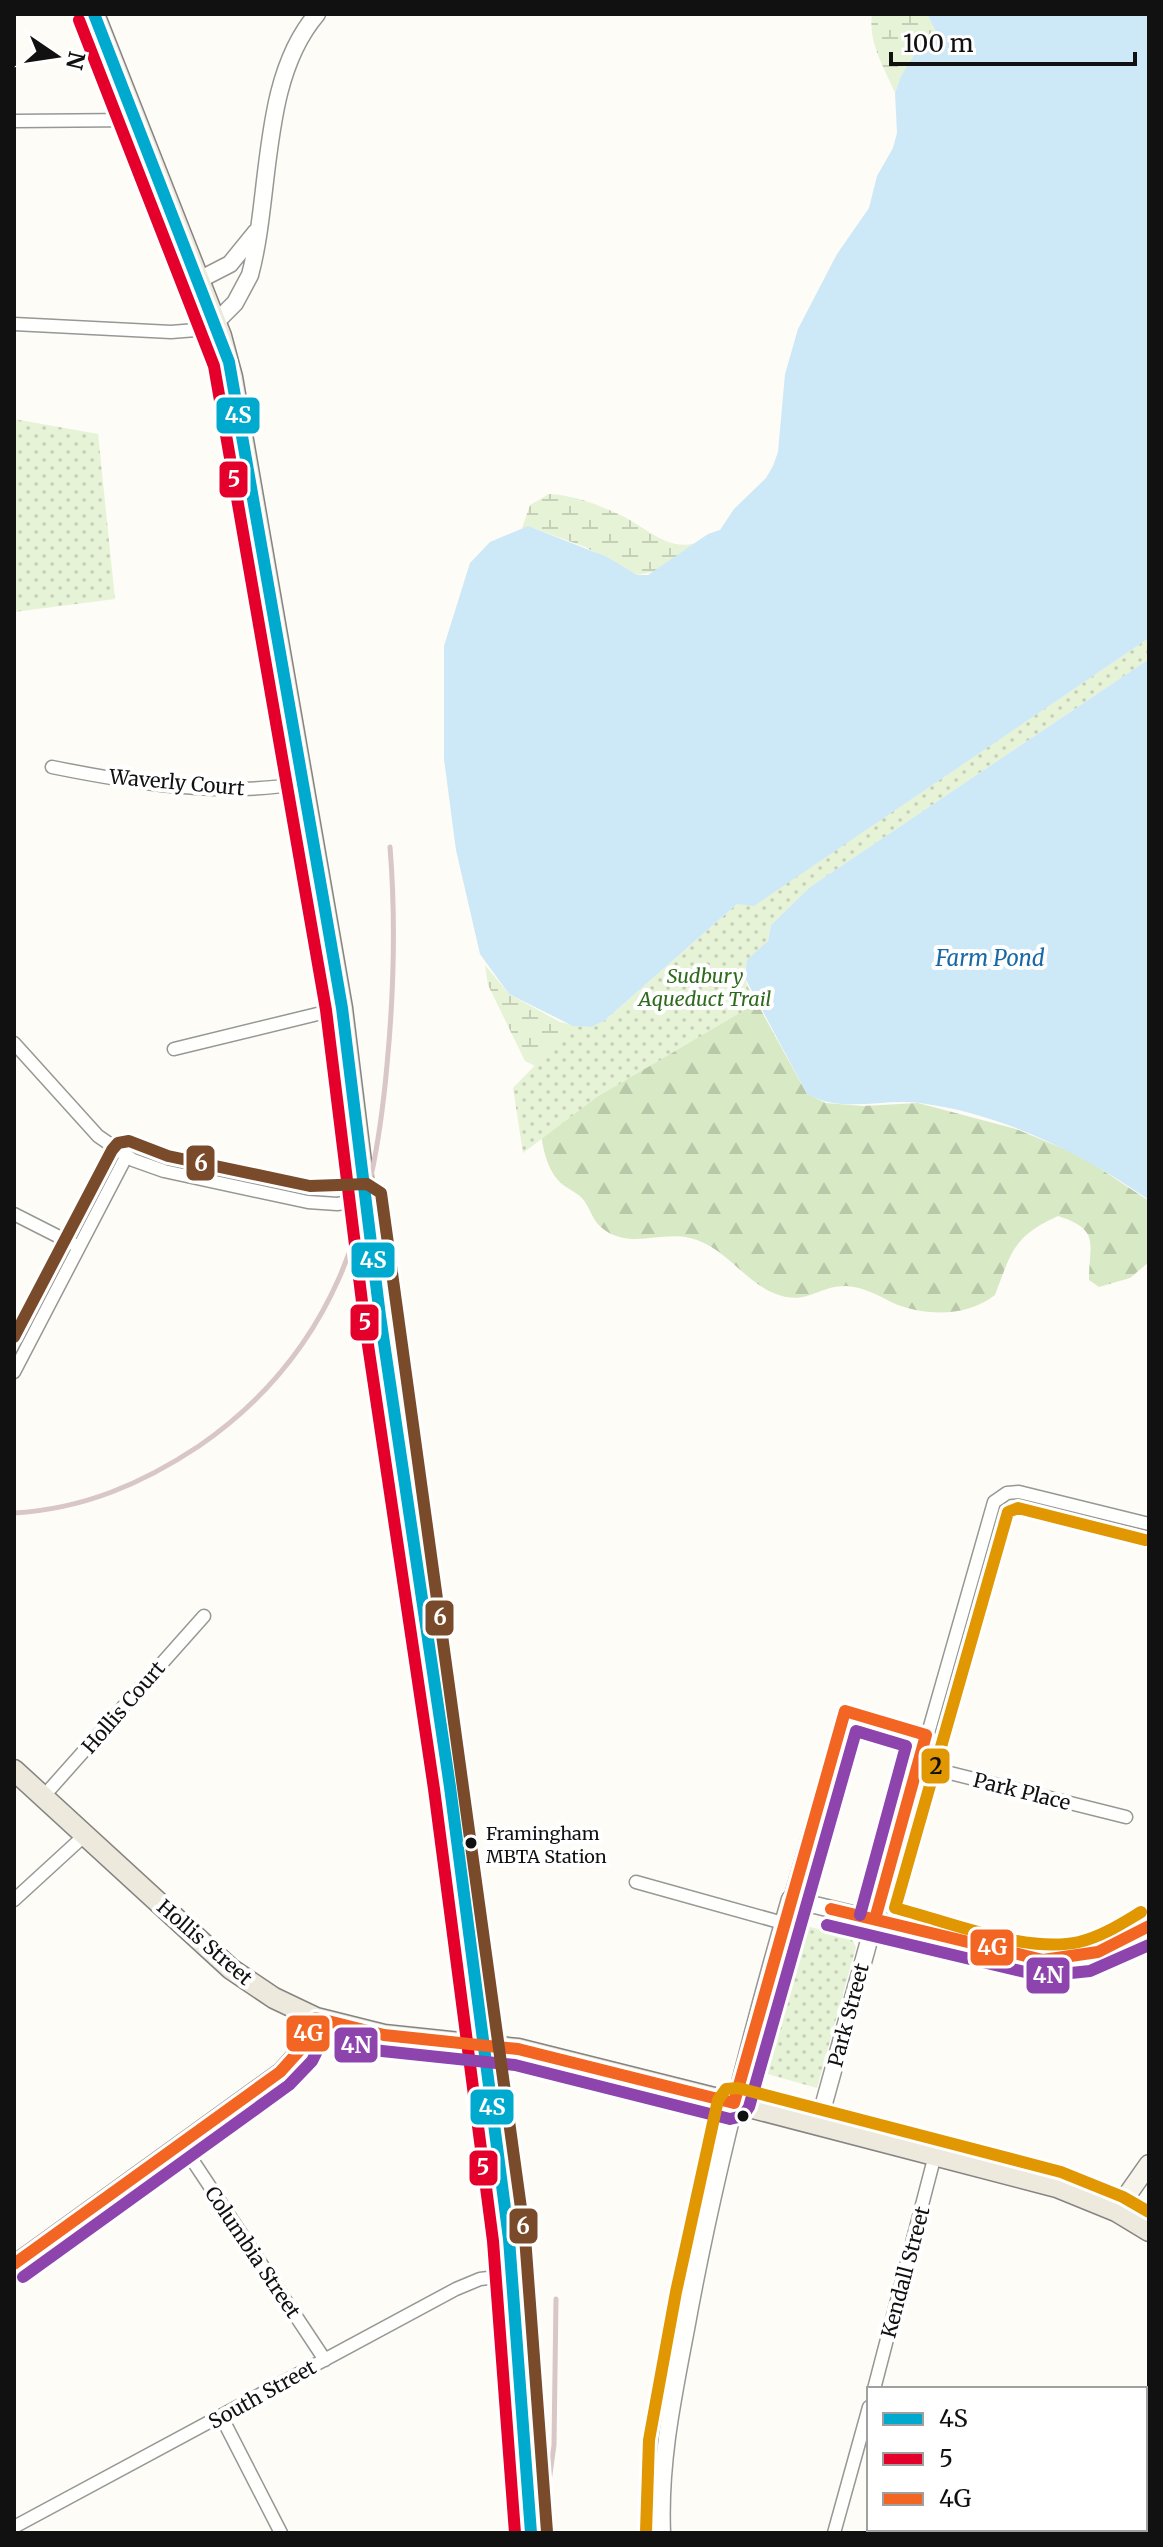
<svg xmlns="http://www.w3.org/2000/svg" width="1163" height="2547" font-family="Merriweather,serif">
<defs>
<pattern id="forest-firs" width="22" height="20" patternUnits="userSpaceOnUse" patternTransform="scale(2)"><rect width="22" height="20" fill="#d8eac5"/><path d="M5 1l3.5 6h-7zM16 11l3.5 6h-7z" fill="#b8c8a8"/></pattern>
<pattern id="wetland-marsh" width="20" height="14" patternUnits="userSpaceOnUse" patternTransform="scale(2)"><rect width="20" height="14" fill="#e7f3d7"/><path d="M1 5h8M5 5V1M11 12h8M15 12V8" fill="none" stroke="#c5cfb8"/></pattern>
<pattern id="park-dots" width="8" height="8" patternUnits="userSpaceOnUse" patternTransform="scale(2)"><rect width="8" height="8" fill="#e7f3d7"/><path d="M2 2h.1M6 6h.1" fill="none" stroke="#c5cfb8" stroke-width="1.8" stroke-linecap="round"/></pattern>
</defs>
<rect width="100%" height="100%" fill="#fdfcf7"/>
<path fill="url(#forest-firs)" d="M 735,963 L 807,1094 L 826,1103 L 863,1106 L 918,1103 L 1016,1129 L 1081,1156 L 1149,1201 L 1149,1262 L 1130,1278 L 1099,1287 L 1089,1280 C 1089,1243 1101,1230 1058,1216 C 1013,1236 1011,1253 995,1295 C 967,1317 924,1317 891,1302 C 876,1294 863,1287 846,1286 C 817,1286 807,1306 776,1294 C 744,1282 725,1246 690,1238 C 660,1231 629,1250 602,1228 C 593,1221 591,1211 585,1202 C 579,1192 565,1189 557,1179 C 547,1167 543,1149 541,1134 Z"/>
<path fill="url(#wetland-marsh)" d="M 872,14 L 927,14 L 936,32 L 926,40 L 901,76 L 895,93 C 884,66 868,44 872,14 Z
M 549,494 C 572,495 594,503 616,513 C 643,524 666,552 696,543 L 658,571 L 637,575 L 585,547 L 533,528 L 522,528 L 530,505 Z
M 485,965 L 509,994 L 560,1022 L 583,1027 L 537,1067 L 525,1061 L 488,985 Z"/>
<path fill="url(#park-dots)" d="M 14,419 L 98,434 L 115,599 L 14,612 Z
M 1149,638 L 1149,659 L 810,887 L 771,925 L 768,941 L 744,970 L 747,986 L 757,1003 L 597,1097 L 523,1153 L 513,1088 L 573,1026 L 590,1027 L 604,1021 L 737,904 L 754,905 Z
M 803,1925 L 851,1938 L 856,1947 L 817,2088 L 757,2071 L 794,1934 Z"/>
<path fill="#cde8f7" d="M 927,14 L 1149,14 L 1149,638 L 754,906 L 737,904 L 604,1021 L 591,1027 L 573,1026 L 509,994 L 480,954 L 456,850 L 444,759 L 444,646 L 470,563 L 490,542 L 528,526 L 607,557 L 637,575 L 648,575 L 708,534 L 720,530 L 734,509 L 766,478 L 773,466 L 778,452 L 785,374 L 798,329 L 837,254 L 869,208 L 877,176 L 893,148 L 897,133 L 895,93 L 901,76 L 920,46 L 936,32 Z
M 1149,659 L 1149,1200 C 1081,1153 1003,1114 920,1103 C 883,1098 842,1114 807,1094 L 745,978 L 747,960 L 768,941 L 771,925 L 810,887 Z"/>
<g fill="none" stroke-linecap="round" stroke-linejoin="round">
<g stroke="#979795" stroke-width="15">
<path id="minor" d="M 14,121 L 137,120
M 14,324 L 171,332 L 196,330 L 215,323
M 52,767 C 131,783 222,798 302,783
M 14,1043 L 98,1136 L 133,1160 L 164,1171 L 308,1202 L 337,1204 L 366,1200
M 174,1049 L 342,1008
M 14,1214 L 79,1247
M 14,1372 L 126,1157
M 918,1765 L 1126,1817
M 43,1797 L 204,1616
M 636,1882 L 783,1923
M 790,1899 L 845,1711
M 14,1900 L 85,1835
M 875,1919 L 994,1502 L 1007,1493 L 1019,1492 L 1149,1524
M 181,2143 L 325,2360
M 874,2389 L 935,2155
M 221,2416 L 281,2533
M 14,2527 L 456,2289 L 480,2279 L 513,2275
M 834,2533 L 869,2407"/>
</g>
<g stroke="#979795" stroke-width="19">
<path id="tertiary" d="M 199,280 L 230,264 L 256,232
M 215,323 L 235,303 L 250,275 C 272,193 260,80 317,14
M 818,2125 L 875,1919
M 14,2264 L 280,2072 L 299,2051 L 316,2018
M 662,2533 C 659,2463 673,2397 686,2329 C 712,2184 749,2041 790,1899 L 1043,1960 C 1084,1961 1114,1948 1149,1926"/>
</g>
<g stroke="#8e8d8b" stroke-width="21">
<path id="secondary" d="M 483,2043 L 513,2275 L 531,2533
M 1116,2211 L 1149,2164"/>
</g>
<g stroke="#858482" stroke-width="23">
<path id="primary" d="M 94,14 L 221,336 L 232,377 L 342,1008 L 380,1316 L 450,1787 L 483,2043
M 14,1770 L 231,1969 L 274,1998 L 316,2018 L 384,2035 L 518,2049 L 734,2103 L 1057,2187 L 1116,2211 L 1149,2231"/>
</g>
<use href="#minor" stroke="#fffffe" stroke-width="12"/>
<use href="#tertiary" stroke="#fffffe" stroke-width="16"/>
<use href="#secondary" stroke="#f6f4eb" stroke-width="18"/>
<use href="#primary" stroke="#ede9dc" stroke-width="20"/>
<path stroke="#d9c6c7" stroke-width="5" d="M 14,1513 C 83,1509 142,1484 199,1446 C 335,1352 373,1221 387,1065 C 394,991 396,921 390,847
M 542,2533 L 554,2445 L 556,2299"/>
<g stroke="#fff" stroke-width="18">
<path id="bus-1" d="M 94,14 L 229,362 L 323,898 L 342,1008 L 380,1316 L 450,1787 L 509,2239 L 531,2533"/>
</g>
<g stroke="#fff" stroke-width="18">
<path id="bus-2" d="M 79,20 L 214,366 L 307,901 L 326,1010 L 364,1318 L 434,1789 L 493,2241 L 515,2533"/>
</g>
<g stroke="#fff" stroke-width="18">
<path id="bus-3" d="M 831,1909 L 1043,1960 L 1098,1952 L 1149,1926
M 14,2264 L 280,2072 L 299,2051 L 316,2018 L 384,2035 L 518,2049 L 734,2103 L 845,1711 L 926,1735 L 875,1919"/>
</g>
<g stroke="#fff" stroke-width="18">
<path id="bus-4" d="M 827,1925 L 1042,1976 L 1090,1971 L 1149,1945
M 23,2277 L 289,2085 L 312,2061 L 324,2037 L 382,2051 L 515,2065 L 730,2119 L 743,2116 L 749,2107 L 856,1731 L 906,1746 L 860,1915"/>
</g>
<g stroke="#fff" stroke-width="18">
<path id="bus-5" d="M 14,1337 L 112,1150 L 118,1143 L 129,1141 L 168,1156 L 310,1186 L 367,1184 L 381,1193 L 525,2237 L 547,2532"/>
</g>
<g stroke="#fff" stroke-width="18">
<path id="bus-6" d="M 1141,1912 C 1121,1924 1101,1937 1079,1942 C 1025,1954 947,1921 895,1908 L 1008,1512 L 1018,1508 L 1145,1540
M 646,2532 L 649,2440 L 676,2292 L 718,2100 L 726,2089 L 738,2088 L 1061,2172 L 1123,2197 L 1149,2212"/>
</g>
<use href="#bus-1" stroke="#00a9ce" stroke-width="12"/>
<use href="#bus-2" stroke="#e4002b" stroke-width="12"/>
<use href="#bus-3" stroke="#f26522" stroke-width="12"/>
<use href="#bus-4" stroke="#8e44ad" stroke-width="12"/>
<use href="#bus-5" stroke="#7a4b2a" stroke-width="12"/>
<use href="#bus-6" stroke="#e09702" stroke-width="12"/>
</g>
<g fill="#111" stroke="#fff" stroke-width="3">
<circle cx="471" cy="1843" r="7"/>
<circle cx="743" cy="2116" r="7"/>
</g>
<g text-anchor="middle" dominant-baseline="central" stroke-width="8" stroke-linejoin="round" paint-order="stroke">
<g font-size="18" fill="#111" stroke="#fff" text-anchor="start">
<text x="486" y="1833">Framingham<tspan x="486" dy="23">MBTA Station</tspan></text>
</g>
<g font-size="20" fill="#111" stroke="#fff">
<text transform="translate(177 782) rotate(5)">Waverly Court</text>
<text transform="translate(123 1707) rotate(-49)">Hollis Court</text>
<text transform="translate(1022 1791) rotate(14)">Park Place</text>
<text transform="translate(205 1942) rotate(41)">Hollis Street</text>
<text transform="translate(848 2015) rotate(-75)">Park Street</text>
<text transform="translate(253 2252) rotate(56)">Columbia Street</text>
<text transform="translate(905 2272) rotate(-75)">Kendall Street</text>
<text transform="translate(262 2394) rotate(-29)">South Street</text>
</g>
<g font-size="20" font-style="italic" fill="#2f6b1f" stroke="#fff">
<text x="705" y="975">Sudbury<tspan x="705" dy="23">Aqueduct Trail</tspan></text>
</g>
<g font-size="22" font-style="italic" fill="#1768a6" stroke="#fff">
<text x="990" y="958">Farm Pond</text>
</g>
</g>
<g stroke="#fff" stroke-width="3">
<rect x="215" y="396" width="46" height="39" rx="8" fill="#00a9ce"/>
<rect x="218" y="460" width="31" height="39" rx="8" fill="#e4002b"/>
<rect x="185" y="1144" width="31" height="38" rx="8" fill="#7a4b2a"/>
<rect x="350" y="1241" width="46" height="38" rx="8" fill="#00a9ce"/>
<rect x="349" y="1303" width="31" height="39" rx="8" fill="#e4002b"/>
<rect x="424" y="1599" width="31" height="38" rx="8" fill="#7a4b2a"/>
<rect x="920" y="1747" width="31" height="38" rx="8" fill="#e09702"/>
<rect x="969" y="1928" width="46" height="39" rx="8" fill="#f26522"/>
<rect x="1025" y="1956" width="46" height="39" rx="8" fill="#8e44ad"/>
<rect x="285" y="2014" width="46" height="39" rx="8" fill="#f26522"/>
<rect x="333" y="2026" width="46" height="38" rx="8" fill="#8e44ad"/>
<rect x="469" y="2088" width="46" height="38" rx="8" fill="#00a9ce"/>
<rect x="468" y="2149" width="31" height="38" rx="8" fill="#e4002b"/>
<rect x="508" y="2207" width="31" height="38" rx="8" fill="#7a4b2a"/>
</g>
<g font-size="22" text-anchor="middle" font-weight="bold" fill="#fff">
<text x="238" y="423">4S</text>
<text x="234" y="487">5</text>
<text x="201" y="1171">6</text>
<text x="373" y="1268">4S</text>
<text x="365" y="1330">5</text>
<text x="440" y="1625">6</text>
<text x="992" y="1955">4G</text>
<text x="1048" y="1983">4N</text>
<text x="308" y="2041">4G</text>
<text x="356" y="2053">4N</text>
<text x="492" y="2115">4S</text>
<text x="483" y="2175">5</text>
<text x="523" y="2234">6</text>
</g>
<g font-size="22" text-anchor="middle" font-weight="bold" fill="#111">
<text x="936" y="1774">2</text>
</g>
<rect width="1163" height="2547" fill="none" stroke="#111111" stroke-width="32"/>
<rect x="867" y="2387" width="280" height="144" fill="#ffffff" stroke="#a0a0a0" stroke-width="2"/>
<rect x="883" y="2413" width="40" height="12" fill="#00a9ce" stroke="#a0a0a0" stroke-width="2"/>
<text x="939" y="2427" font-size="24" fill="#111111">4S</text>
<rect x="883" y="2453" width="40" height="12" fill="#e4002b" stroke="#a0a0a0" stroke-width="2"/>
<text x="939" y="2467" font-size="24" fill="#111111">5</text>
<rect x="883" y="2493" width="40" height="12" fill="#f26522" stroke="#a0a0a0" stroke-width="2"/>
<text x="939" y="2507" font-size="24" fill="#111111">4G</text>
<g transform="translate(56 56) rotate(103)" stroke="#ffffff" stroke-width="6" paint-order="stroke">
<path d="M0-6L14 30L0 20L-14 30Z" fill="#111111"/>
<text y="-12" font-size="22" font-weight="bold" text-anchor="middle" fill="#111111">N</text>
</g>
<path d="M891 52v12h244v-12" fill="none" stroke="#111111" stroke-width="4"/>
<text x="903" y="52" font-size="24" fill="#111111" stroke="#ffffff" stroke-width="6" paint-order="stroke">100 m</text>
</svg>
